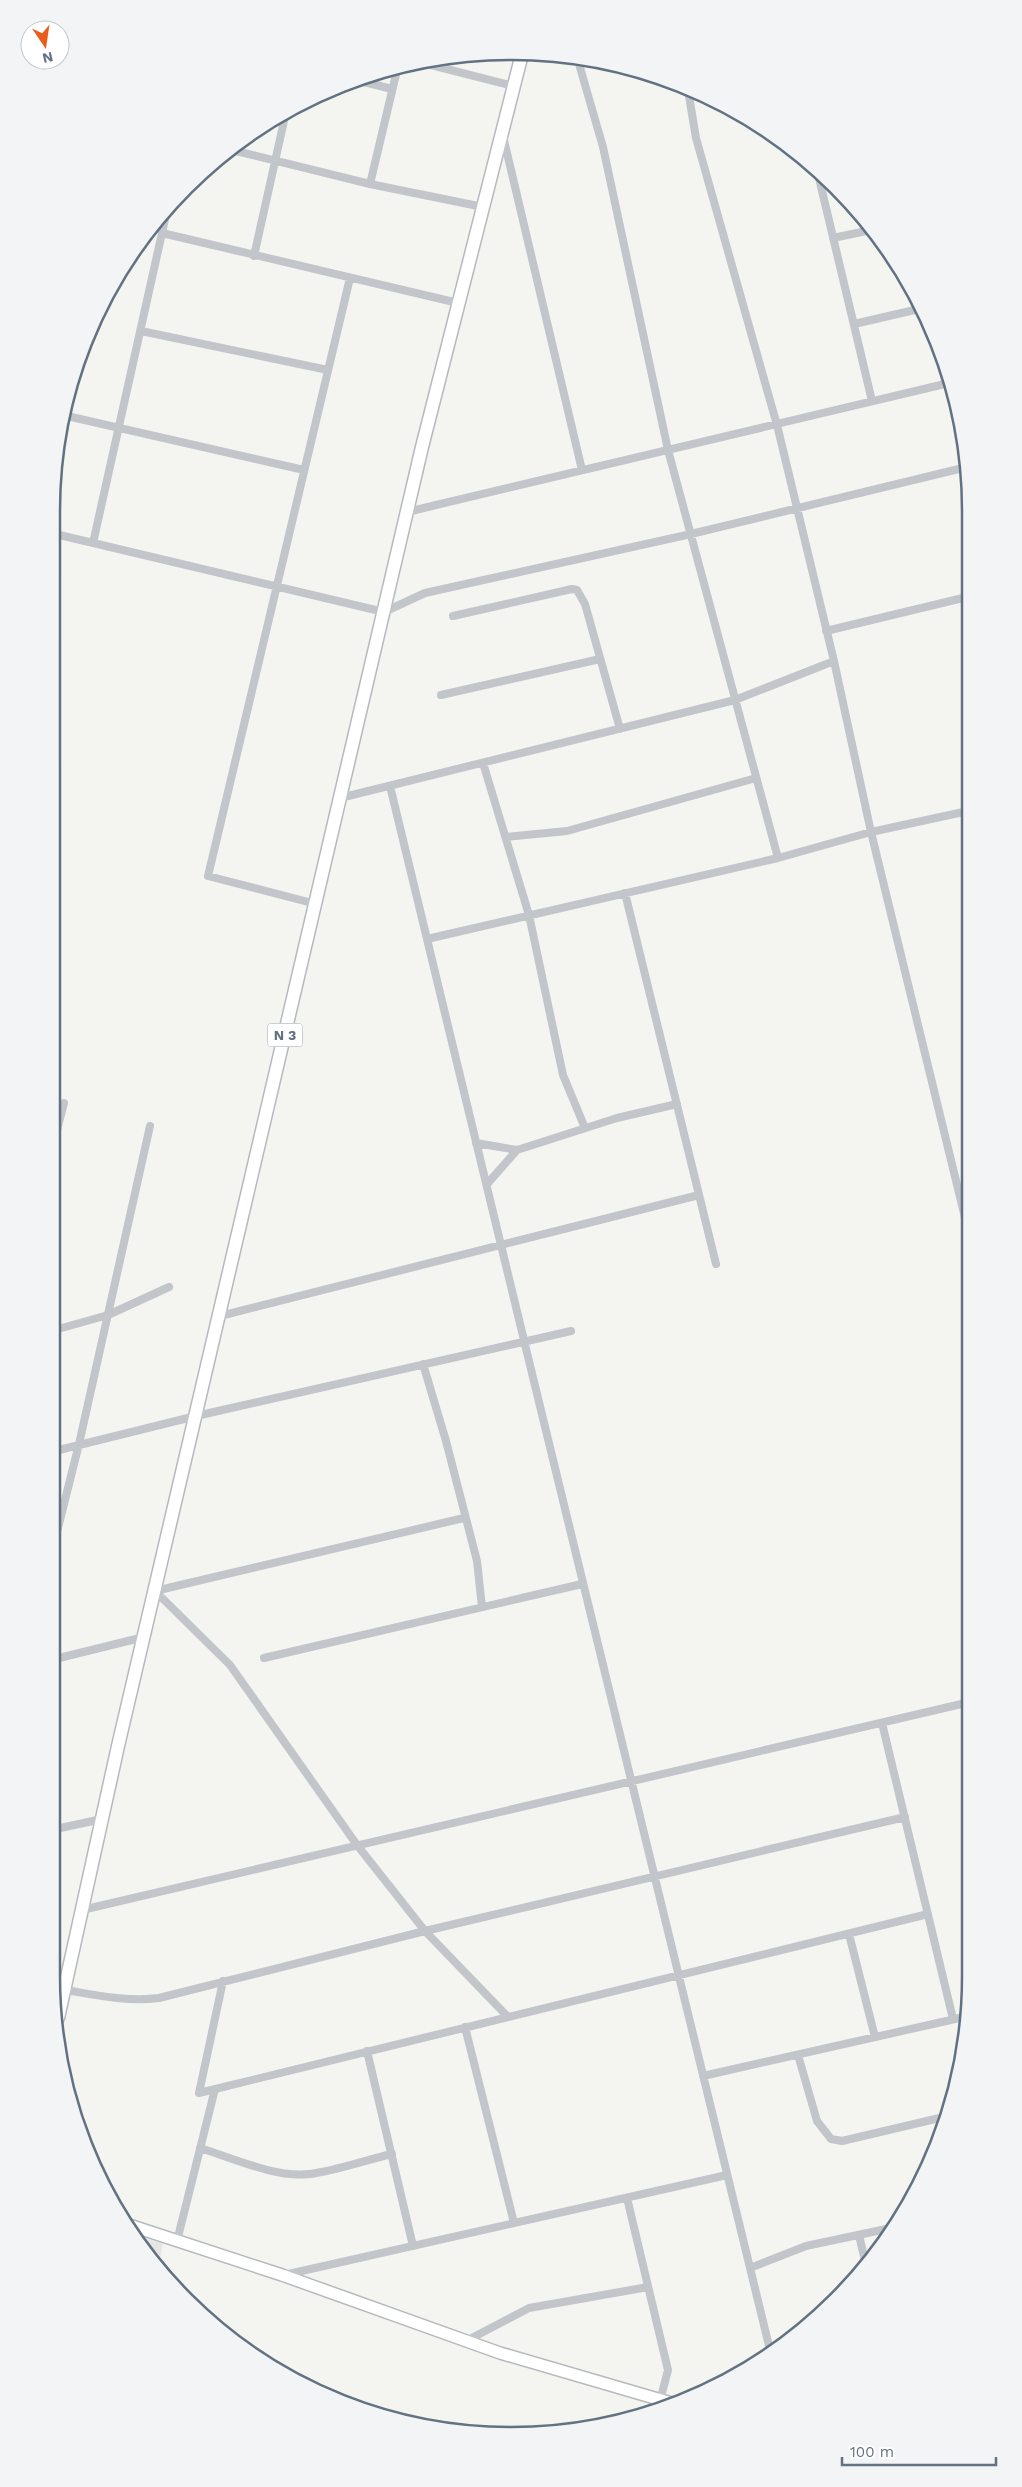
<svg xmlns="http://www.w3.org/2000/svg" width="1022" height="2487" font-family="'Work Sans',sans-serif">
<rect width="100%" height="100%" fill="#f4f5f0"/>
<path fill="#e5e6e4" d="M 134,2235 L 163,2244 L 158,2268 Z"/>
<g fill="none" stroke-linecap="round" stroke-linejoin="round">
<g stroke="#b4b9be" stroke-width="14">
<path id="secondary" d="M 126,2224 L 282,2275 L 500,2353 L 675,2404"/>
</g>
<g stroke="#b5b9bd" stroke-width="15">
<path id="primary" d="M 58,2018 L 118,1746 L 422,447 L 522,54"/>
</g>
<path stroke="#c2c5c9" stroke-width="8" d="M 577,57 L 603,147 L 668,450 L 778,858
M 419,62 L 513,86
M 356,80 L 392,89
M 688,90 L 696,138 L 777,425 L 834,661 L 871,832 L 969,1234
M 503,136 L 582,470
M 228,149 L 370,184 L 483,207
M 818,174 L 872,401
M 370,184 L 398,66
M 162,233 L 458,303
M 833,238 L 871,230
M 254,256 L 286,112
M 854,324 L 919,309
M 141,331 L 328,370
M 67,416 L 304,470
M 407,512 L 949,383
M 51,533 L 384,612 L 425,593 L 691,534 L 967,467
M 93,543 L 168,206
M 453,616 L 572,589 L 577,590 L 585,604 L 620,729
M 826,631 L 967,597
M 441,695 L 600,659
M 483,763 L 529,915 L 563,1075 L 585,1128
M 390,786 C 516,1309 643,1831 771,2354
M 340,798 L 735,700 L 834,661
M 506,837 L 567,831 L 756,778
M 625,893 L 716,1264
M 316,904 L 208,876 L 350,278
M 427,939 L 778,858 L 871,832 L 968,811
M 476,1143 L 517,1150 L 617,1118 L 677,1104
M 51,1153 L 64,1103
M 488,1183 L 517,1150
M 220,1316 L 699,1195
M 51,1331 L 108,1315 L 169,1287
M 423,1364 L 446,1441 L 477,1561 L 482,1607
M 51,1452 L 196,1416 L 571,1331
M 51,1556 L 79,1444 L 150,1126
M 155,1591 L 230,1665 L 357,1845 L 425,1931 L 507,2016
M 155,1591 L 464,1518
M 264,1658 L 582,1584
M 51,1660 L 144,1637
M 882,1723 L 953,2019
M 51,1830 L 102,1819
M 82,1910 L 970,1702
M 849,1934 L 875,2037
M 223,1981 L 199,2093 L 928,1914
M 65,1990 C 96,1995 127,2002 159,1998 L 425,1931 L 905,1817
M 465,2027 L 514,2223
M 367,2051 L 413,2246
M 798,2055 L 817,2121 L 831,2139 L 842,2141 L 948,2116
M 703,2076 L 964,2017
M 200,2148 C 232,2158 276,2178 309,2174 C 336,2171 365,2160 392,2154
M 627,2198 L 668,2370 L 660,2401
M 859,2235 L 866,2265
M 177,2241 L 215,2089
M 750,2268 L 806,2246 L 891,2228
M 284,2275 L 727,2175
M 466,2341 L 529,2308 L 648,2287"/>
<use href="#secondary" stroke="#fff" stroke-width="11"/>
<use href="#primary" stroke="#fff" stroke-width="12"/>
</g>
<g text-anchor="middle" dominant-baseline="central" stroke-width="5" stroke-linejoin="round" paint-order="stroke">
<rect fill="#fff" stroke="#919ca8" stroke-width="1" x="267.5" y="1023.5" width="35" height="23" rx="4"/>
<g font-size="14" font-weight="bold" fill="#627283">
<text x="285" y="1035">N 3</text>
</g>
</g>
<path d="M0 0H1022V2487H0ZM511 60H511A451 451 0 0 1 962 511V1976A451 451 0 0 1 511 2427H511A451 451 0 0 1 60 1976V511A451 451 0 0 1 511 60Z" fill="#f2f4f5" fill-rule="evenodd"/>
<path fill="none" stroke="#627283" stroke-width="2.5" d="M511 60H511A451 451 0 0 1 962 511V1976A451 451 0 0 1 511 2427H511A451 451 0 0 1 60 1976V511A451 451 0 0 1 511 60Z"/>
<g transform="translate(45 45) rotate(167)"><circle r="24" fill="#ffffff" stroke="#c0c7cd"/>
<path d="M0-4L9 19L0 12L-9 19Z" fill="#e95c1c"/>
<text y="-8" font-size="14" font-weight="bold" text-anchor="middle" fill="#627283">N</text>
</g>
<path d="M842 2457v8h154v-8" fill="none" stroke="#627283" stroke-width="2.5"/>
<text x="850" y="2457" font-size="15" fill="#627283" stroke="#ffffff" stroke-width="4" paint-order="stroke">100 m</text>
</svg>
